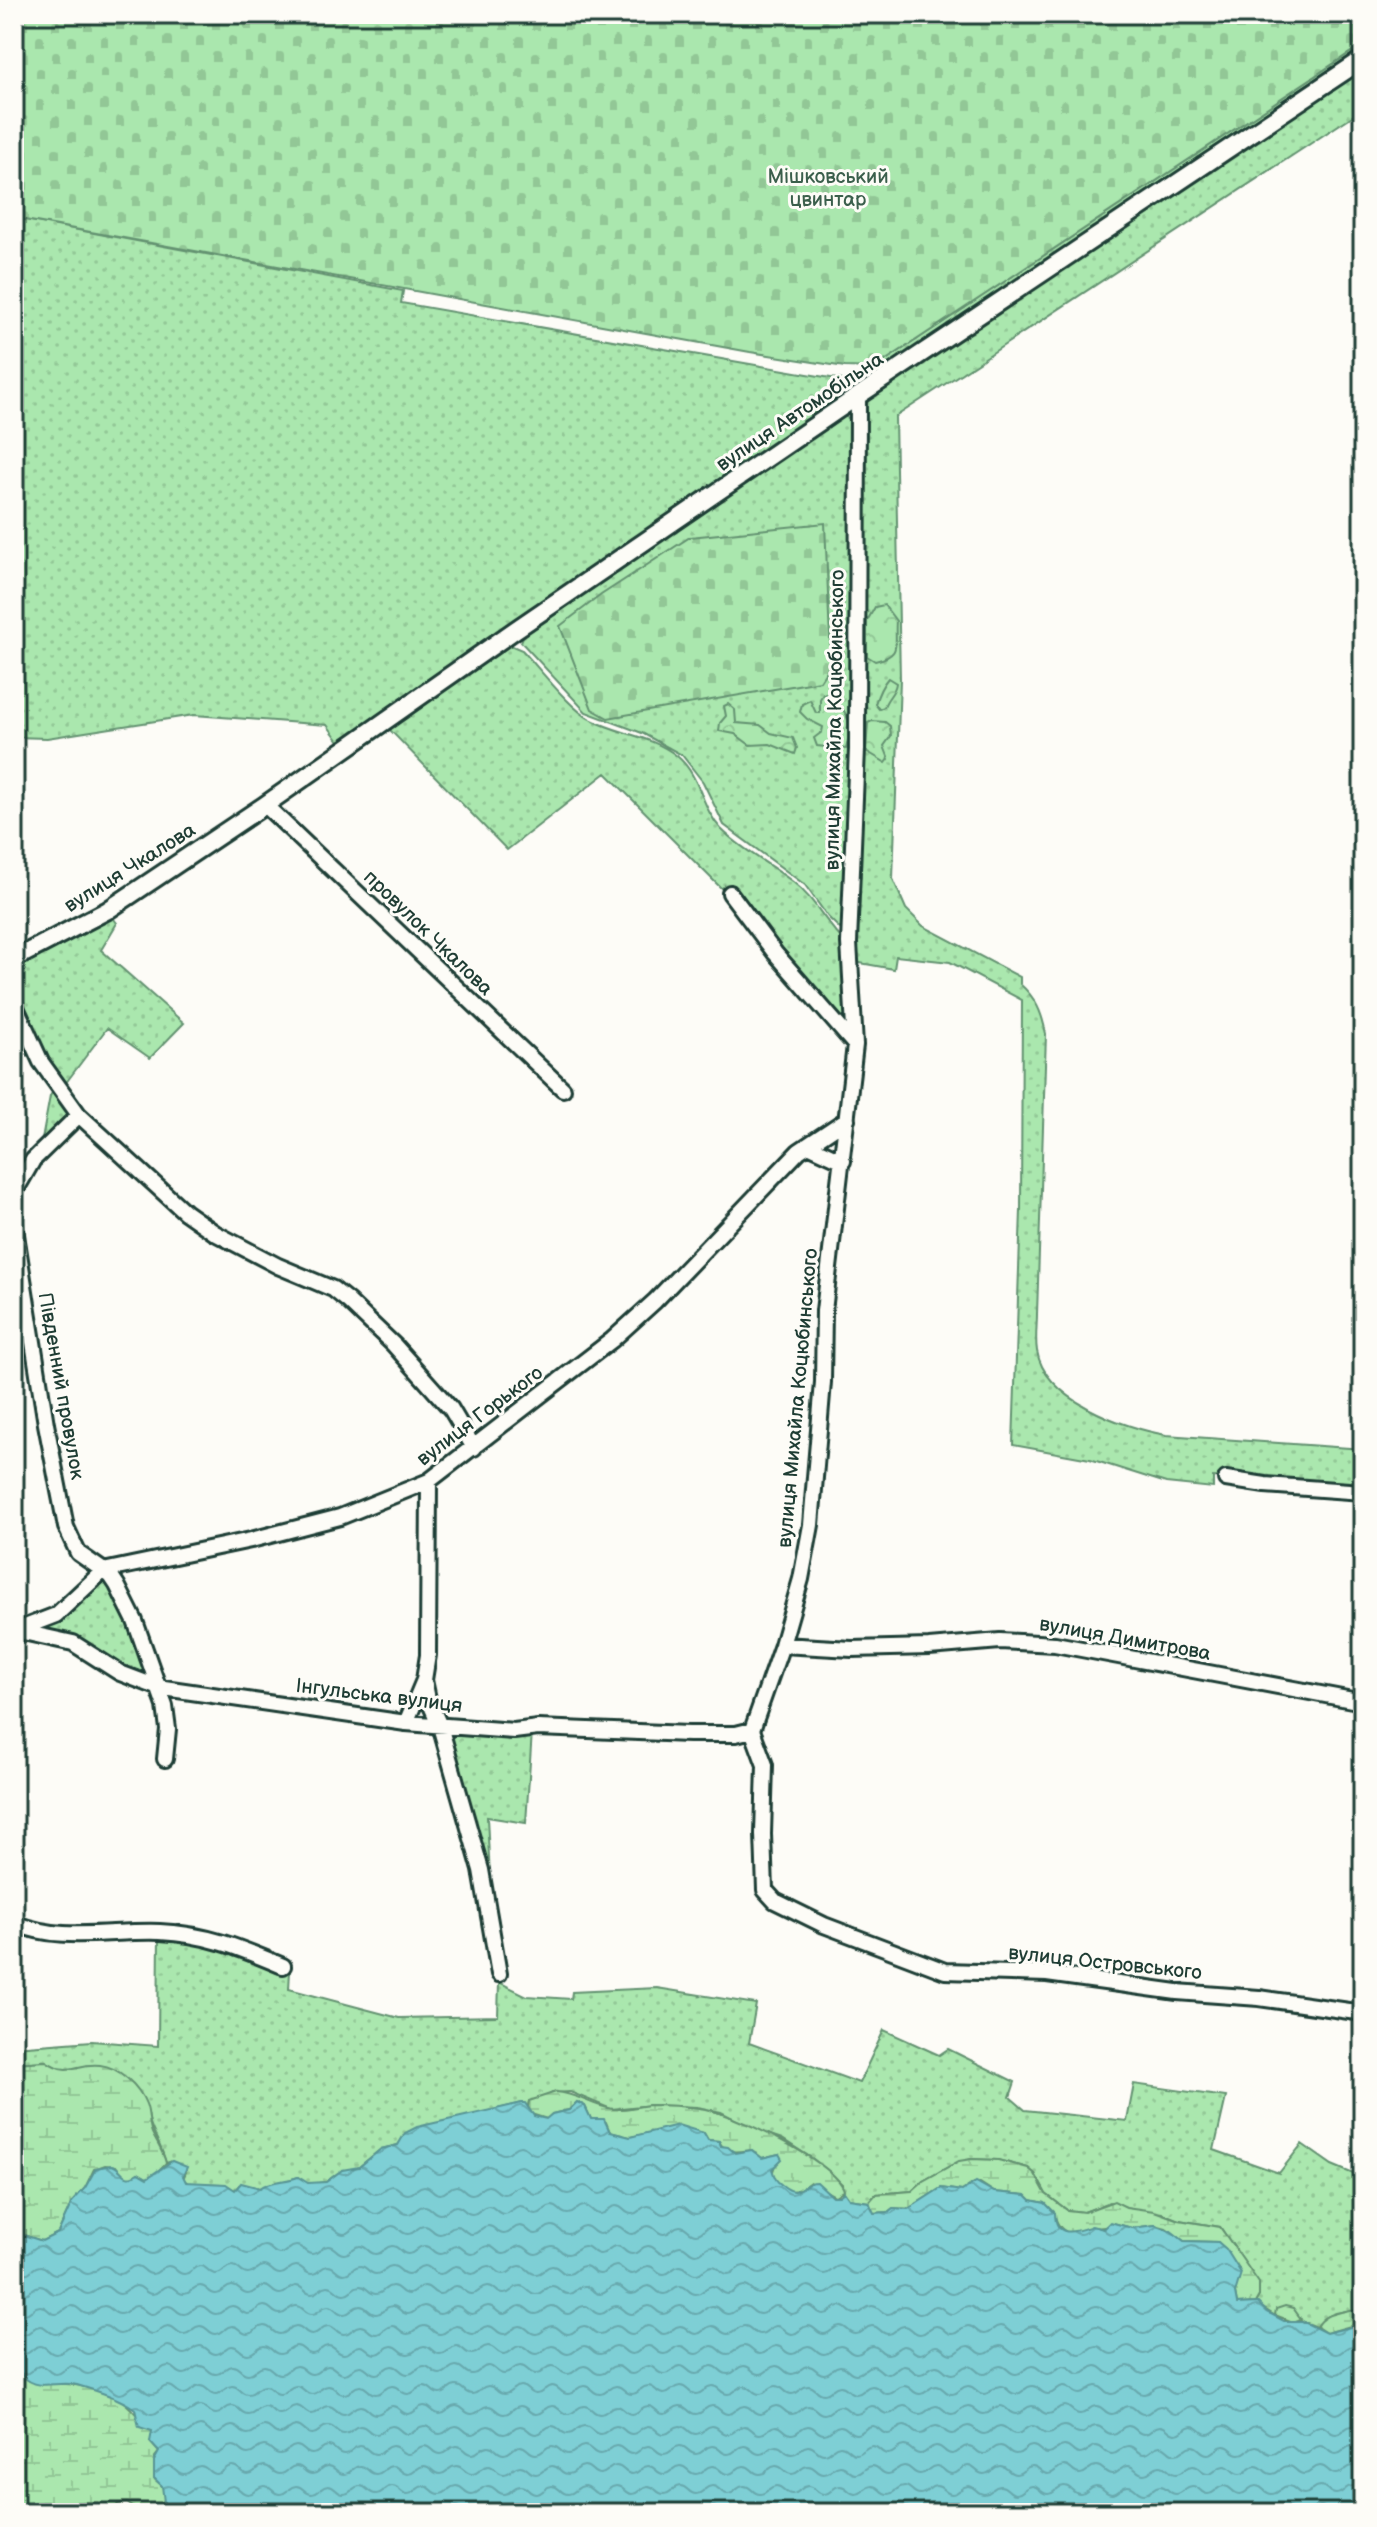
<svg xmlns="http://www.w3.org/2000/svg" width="1377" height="2527" font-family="'Balsamiq Sans',sans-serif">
<defs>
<pattern id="grass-dots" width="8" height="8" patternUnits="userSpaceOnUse" patternTransform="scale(2)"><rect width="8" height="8" fill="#aae7ae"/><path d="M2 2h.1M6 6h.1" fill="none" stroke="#92c796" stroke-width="1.8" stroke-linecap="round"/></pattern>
<pattern id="forest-crowns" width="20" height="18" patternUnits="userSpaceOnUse" patternTransform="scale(2)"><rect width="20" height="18" fill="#aae7ae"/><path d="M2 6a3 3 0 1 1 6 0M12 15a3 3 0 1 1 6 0" fill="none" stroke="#92c796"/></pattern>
<pattern id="wetland-marsh" width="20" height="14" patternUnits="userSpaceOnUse" patternTransform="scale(2)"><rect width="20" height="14" fill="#aae7ae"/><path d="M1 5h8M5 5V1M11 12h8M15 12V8" fill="none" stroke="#92c796"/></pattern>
<pattern id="cemetery-stones" width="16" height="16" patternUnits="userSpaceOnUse" patternTransform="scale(2)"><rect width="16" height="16" fill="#aae7ae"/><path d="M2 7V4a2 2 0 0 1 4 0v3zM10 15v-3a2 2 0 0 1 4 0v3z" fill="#92c796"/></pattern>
<pattern id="water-waves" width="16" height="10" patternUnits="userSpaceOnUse" patternTransform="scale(2)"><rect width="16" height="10" fill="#7ecfd5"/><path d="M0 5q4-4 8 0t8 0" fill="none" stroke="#67a9ae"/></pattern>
</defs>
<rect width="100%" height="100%" fill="#fdfcf7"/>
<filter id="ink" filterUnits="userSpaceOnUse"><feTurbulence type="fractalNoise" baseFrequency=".0125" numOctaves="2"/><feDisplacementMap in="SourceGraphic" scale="16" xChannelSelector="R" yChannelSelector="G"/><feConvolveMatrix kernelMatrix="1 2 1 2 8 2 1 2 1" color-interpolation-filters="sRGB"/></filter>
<g filter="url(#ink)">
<path fill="url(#grass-dots)" stroke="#649271" stroke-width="2" d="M 1363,44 L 1363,51 L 894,365 L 874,368 Z
M 1363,67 L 1363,109 L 895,417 L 900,679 L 893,879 L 906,909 L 923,926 L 1020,977 L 1020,984 C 1036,998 1042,1013 1046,1034 L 1037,1314 C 1037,1326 1035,1339 1037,1351 C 1045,1400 1125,1428 1166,1435 L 1363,1449 L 1363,1488 L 1213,1477 L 1213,1488 L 1166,1483 L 1090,1459 L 1013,1445 L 1021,1210 L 1022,1000 L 950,962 L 896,956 L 894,969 L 854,962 L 864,407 L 874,393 Z
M 14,218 L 403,291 L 401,303 L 842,380 L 853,387 L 851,394 L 342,745 L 327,725 L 194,715 L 47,738 L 14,737 Z
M 843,415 L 851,420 L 853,435 L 852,748 L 844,928 L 840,929 L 828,917 L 805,885 L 724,825 L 703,782 L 682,755 L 642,733 L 586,712 L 521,642 L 524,634 L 549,615 Z
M 510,645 L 522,650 C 539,668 571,710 592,720 C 619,734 652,736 677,756 C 701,776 701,808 721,829 C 742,850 770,864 793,882 C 814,898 825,922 843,940 L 850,1030 L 727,894 L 606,773 L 507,850 L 387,727 L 504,646 Z
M 111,915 L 117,923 L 101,950 L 184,1023 L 150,1058 L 107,1028 L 62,1088 L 36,1042 L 14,990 L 14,966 Z
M 53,1091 C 58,1096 69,1105 70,1111 C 72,1124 49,1138 41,1145 L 50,1096 Z
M 102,1581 L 107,1581 L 116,1588 L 148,1675 L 146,1678 L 28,1627 Z
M 445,1730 L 532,1731 L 526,1823 L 487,1817 L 492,1917 Z
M 159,1934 L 223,1943 L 290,1971 L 289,1989 L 399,2018 L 498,2016 L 499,1982 L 527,1996 L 571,1999 L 572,1992 L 657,1988 L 756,2004 L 749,2043 L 859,2083 L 884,2030 L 939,2055 L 948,2049 L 1015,2082 L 1010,2097 L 1025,2110 L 1127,2121 L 1134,2084 L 1226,2097 L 1214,2150 L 1279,2173 L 1302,2144 L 1332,2165 L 1363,2178 L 1363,2311 C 1346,2310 1325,2312 1317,2327 L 1302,2321 L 1277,2317 L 1255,2303 L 1259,2296 L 1254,2277 L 1220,2227 L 1179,2220 L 1162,2213 L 1132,2209 L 1110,2202 L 1084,2212 L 1067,2210 L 1046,2194 L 1035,2174 L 1028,2168 L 998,2160 L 971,2159 L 950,2166 L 923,2181 L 912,2191 L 876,2194 L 869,2202 L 849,2199 L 844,2192 L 842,2193 L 842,2184 L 813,2159 L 782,2139 L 758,2131 L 721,2112 L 697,2107 L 652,2105 L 611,2109 L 570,2092 L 552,2093 L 546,2097 L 529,2101 L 528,2107 L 522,2103 L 433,2125 C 415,2125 408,2133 398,2145 L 381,2149 L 359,2167 L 338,2173 L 326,2182 L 308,2184 L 298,2177 L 261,2188 L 239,2185 L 235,2190 L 222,2184 L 188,2183 L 183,2179 L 186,2172 L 172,2161 L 166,2163 C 160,2140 149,2131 146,2105 L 90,2065 L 64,2071 L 45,2061 L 14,2063 L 14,2047 L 92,2041 L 158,2046 Z"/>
<path fill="url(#forest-crowns)" stroke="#649271" stroke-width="2" d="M 884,605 L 896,621 C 894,644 903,655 875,661 L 867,656 L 867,621 L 875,607 Z
M 888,678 L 896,683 C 895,693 887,697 884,707 L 879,709 L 875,704 C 878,694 882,685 888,678 Z
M 823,694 C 833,695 833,699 839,705 C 852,717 850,733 846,749 L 817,746 L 814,738 L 822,732 L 823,727 L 807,719 L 800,712 L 802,704 L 810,700 L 816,713 L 820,713 L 820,699 Z
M 728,704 L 735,710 L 736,723 L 760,725 L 771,733 L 793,738 L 797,748 L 795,754 L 770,744 L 750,745 L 735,734 L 719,731 L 720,723 L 726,716 L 724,706 Z
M 872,721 L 885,722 L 890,726 L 891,736 L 884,746 L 889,759 L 886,763 L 866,751 L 868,723 Z"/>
<path fill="url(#wetland-marsh)" stroke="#649271" stroke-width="2" d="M 46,2061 C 70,2078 76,2062 100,2065 C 119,2067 139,2086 146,2104 C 150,2114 148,2126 153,2135 C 158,2145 163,2152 166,2163 L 155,2174 L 147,2178 L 138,2173 L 132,2177 L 124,2177 L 116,2166 L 105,2165 L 94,2169 L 85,2188 L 72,2202 L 58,2233 L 42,2241 L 14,2232 L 14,2063 Z
M 556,2092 C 577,2093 593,2107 613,2109 C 626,2110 638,2106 650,2105 C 665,2105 683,2106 699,2108 C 728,2111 835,2161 844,2190 L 835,2196 L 810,2182 C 793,2196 781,2194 772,2174 L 779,2154 L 762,2158 L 752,2150 C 739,2151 726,2156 719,2141 L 708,2140 L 704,2133 L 681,2127 L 630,2137 L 610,2132 L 606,2122 L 591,2119 L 585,2106 L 577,2102 L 569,2110 L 552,2114 L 547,2119 L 531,2114 L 528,2107 L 529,2101 Z
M 971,2159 L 998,2160 L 1028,2168 L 1035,2174 L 1046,2194 L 1067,2210 L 1084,2212 L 1114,2201 L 1126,2207 L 1154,2211 L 1179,2220 L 1220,2227 L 1259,2283 L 1259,2296 L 1255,2303 L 1237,2304 L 1235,2293 L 1239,2269 L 1218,2242 L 1184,2241 L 1166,2228 L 1155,2225 L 1132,2228 L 1114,2223 C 1101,2230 1100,2226 1088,2228 C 1084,2228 1081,2233 1076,2233 C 1064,2235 1055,2224 1055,2213 L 1045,2203 L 1031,2200 L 1026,2195 L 994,2192 L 980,2183 L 974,2183 L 962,2191 L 941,2188 L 908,2209 L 893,2208 L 888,2212 L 872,2213 L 869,2202 L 876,2194 L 912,2191 L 923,2181 L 959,2161 Z
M 1285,2306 L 1293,2308 L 1301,2319 L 1293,2322 L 1275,2315 L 1276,2309 Z
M 1349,2310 L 1363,2311 L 1363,2332 L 1358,2324 L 1326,2333 L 1317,2327 C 1324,2314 1336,2314 1349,2310 Z
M 14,2367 C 32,2389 43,2383 66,2384 C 74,2384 95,2389 103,2392 C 131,2401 134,2415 152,2431 L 154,2434 L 150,2442 L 159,2452 L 155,2457 L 154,2478 C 156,2482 160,2483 162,2486 C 168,2496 162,2506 155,2513 L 142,2513 L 127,2503 L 118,2504 L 112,2513 L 14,2513 Z"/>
<path fill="url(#cemetery-stones)" stroke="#649271" stroke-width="2" d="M 14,14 L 1363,14 L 1363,44 L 874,368 L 845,367 L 750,352 L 14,218 Z
M 825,523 L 831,664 L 820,681 L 608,718 L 592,709 L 560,626 L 601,595 L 690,537 Z"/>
<path fill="url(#water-waves)" stroke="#589595" stroke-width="2" d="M 577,2102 L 585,2106 L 591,2119 L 604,2119 L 610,2132 L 630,2137 L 678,2125 L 704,2133 L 708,2140 L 719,2141 L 721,2146 L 728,2147 L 735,2153 L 752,2150 L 762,2158 L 779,2154 L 782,2159 L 772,2169 C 775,2178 775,2180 782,2185 C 801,2200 799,2182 817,2182 L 832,2196 L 839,2196 L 844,2192 L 849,2199 L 869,2202 L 874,2213 L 888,2212 L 893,2208 L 908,2209 L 941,2188 L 962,2191 L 976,2182 L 994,2192 L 1026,2195 L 1031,2200 L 1045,2203 L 1055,2213 C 1055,2240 1077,2231 1092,2226 L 1103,2229 L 1110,2222 L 1132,2228 L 1155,2225 L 1171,2231 L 1184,2241 L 1218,2242 L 1226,2249 L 1241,2273 L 1235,2293 L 1237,2304 L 1258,2303 L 1267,2312 L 1284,2321 L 1302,2321 L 1326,2333 L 1359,2325 L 1360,2331 L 1363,2332 L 1363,2513 L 155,2513 L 164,2502 L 162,2486 L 154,2478 L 154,2461 L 159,2452 L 150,2442 L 152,2431 L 139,2427 L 135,2409 C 118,2397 97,2391 77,2385 C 52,2379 37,2397 14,2367 L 14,2232 L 42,2241 L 58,2233 L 72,2202 L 85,2188 L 96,2168 L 112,2165 C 124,2169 123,2183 138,2173 L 147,2178 L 172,2161 L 187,2167 L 183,2176 L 186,2182 L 226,2184 L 235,2190 L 241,2183 L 260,2188 C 271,2180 286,2182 298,2177 L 308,2183 L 326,2182 L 342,2170 L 359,2167 L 381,2149 L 398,2145 L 405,2133 L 417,2127 L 522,2103 L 525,2103 L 534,2116 L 546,2119 L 552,2114 L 569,2110 Z"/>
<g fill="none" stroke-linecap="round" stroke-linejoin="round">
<g stroke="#1f3d34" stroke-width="20">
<path id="minor" d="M 858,396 L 857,749 L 849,943 L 855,1045 L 824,1311 L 823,1382 L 811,1525 L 801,1579 L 782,1645 L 752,1730 L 765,1765 L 763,1834 L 765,1890 L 775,1901 L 824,1925 L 945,1971 L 1047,1974 L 1177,1992 L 1259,1998 L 1363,2013
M 265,805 L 563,1089
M 730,893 L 775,953 L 855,1045
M 14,1003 L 41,1062 L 79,1115 L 185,1212 L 215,1233 L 278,1266 L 333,1289 L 348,1301 L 394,1345 L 451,1409 L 474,1448
M 808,1145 L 843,1161
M 14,1193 L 33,1160 L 79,1115
M 14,1222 L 46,1424 L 66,1527 L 78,1553 L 111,1576 L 117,1585 L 135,1621 L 165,1706 L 168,1729 L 165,1759
M 1226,1479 L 1265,1485 L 1363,1492
M 14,1630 L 73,1643 L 120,1673 L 157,1687 L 406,1723 L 514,1731 L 538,1728 L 689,1734 L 736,1734 L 752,1730
M 17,1630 L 56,1615 L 103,1571 L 251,1540 L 340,1517 L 429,1481 L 612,1340 L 655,1301 L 799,1151 L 847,1119
M 782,1645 L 852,1649 L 929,1647 L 1000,1641 L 1055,1644 L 1363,1702
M 424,1680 L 428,1699 L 440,1726 L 481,1870 L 499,1974
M 406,1723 L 424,1680 L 428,1655 L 429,1481
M 14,1923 C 62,1943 110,1930 160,1932 C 207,1934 240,1948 283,1966"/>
</g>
<g stroke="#1f3d34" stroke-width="22">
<path id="tertiary" d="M 14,959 L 108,910 L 265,805 L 515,630 L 858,396 L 1363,59"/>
</g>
<use href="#minor" stroke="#fdfcf7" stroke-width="14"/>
<use href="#tertiary" stroke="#fdfcf7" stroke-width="16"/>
</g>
</g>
<g text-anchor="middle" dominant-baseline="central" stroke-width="6" stroke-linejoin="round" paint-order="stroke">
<g font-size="20" fill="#3b5f4c" stroke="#fdfcf7">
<text x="828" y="177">Мішковський<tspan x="828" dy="23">цвинтар</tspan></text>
</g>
<g font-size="20" fill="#1f3d34" stroke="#fdfcf7">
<text transform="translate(800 412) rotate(-34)">вулиця Автомобільна</text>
<text transform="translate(835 720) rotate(-89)">вулиця Михайла Коцюбинського</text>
<text transform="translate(130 868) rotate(-32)">вулиця Чкалова</text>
<text transform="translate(428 933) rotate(44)">провулок Чкалова</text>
<text transform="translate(61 1386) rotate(80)">Південний провулок</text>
<text transform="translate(798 1398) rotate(-85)">вулиця Михайла Коцюбинського</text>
<text transform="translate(480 1416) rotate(-37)">вулиця Горького</text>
<text transform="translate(1125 1639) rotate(10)">вулиця Димитрова</text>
<text transform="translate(379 1696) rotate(7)">Інгульська вулиця</text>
<text transform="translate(1105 1963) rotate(6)">вулиця Островського</text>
</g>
</g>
<rect width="1377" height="2527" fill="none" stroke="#fdfcf7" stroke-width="48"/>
<rect x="24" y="24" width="1329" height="2479" fill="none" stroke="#1f3d34" stroke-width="3" filter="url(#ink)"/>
</svg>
